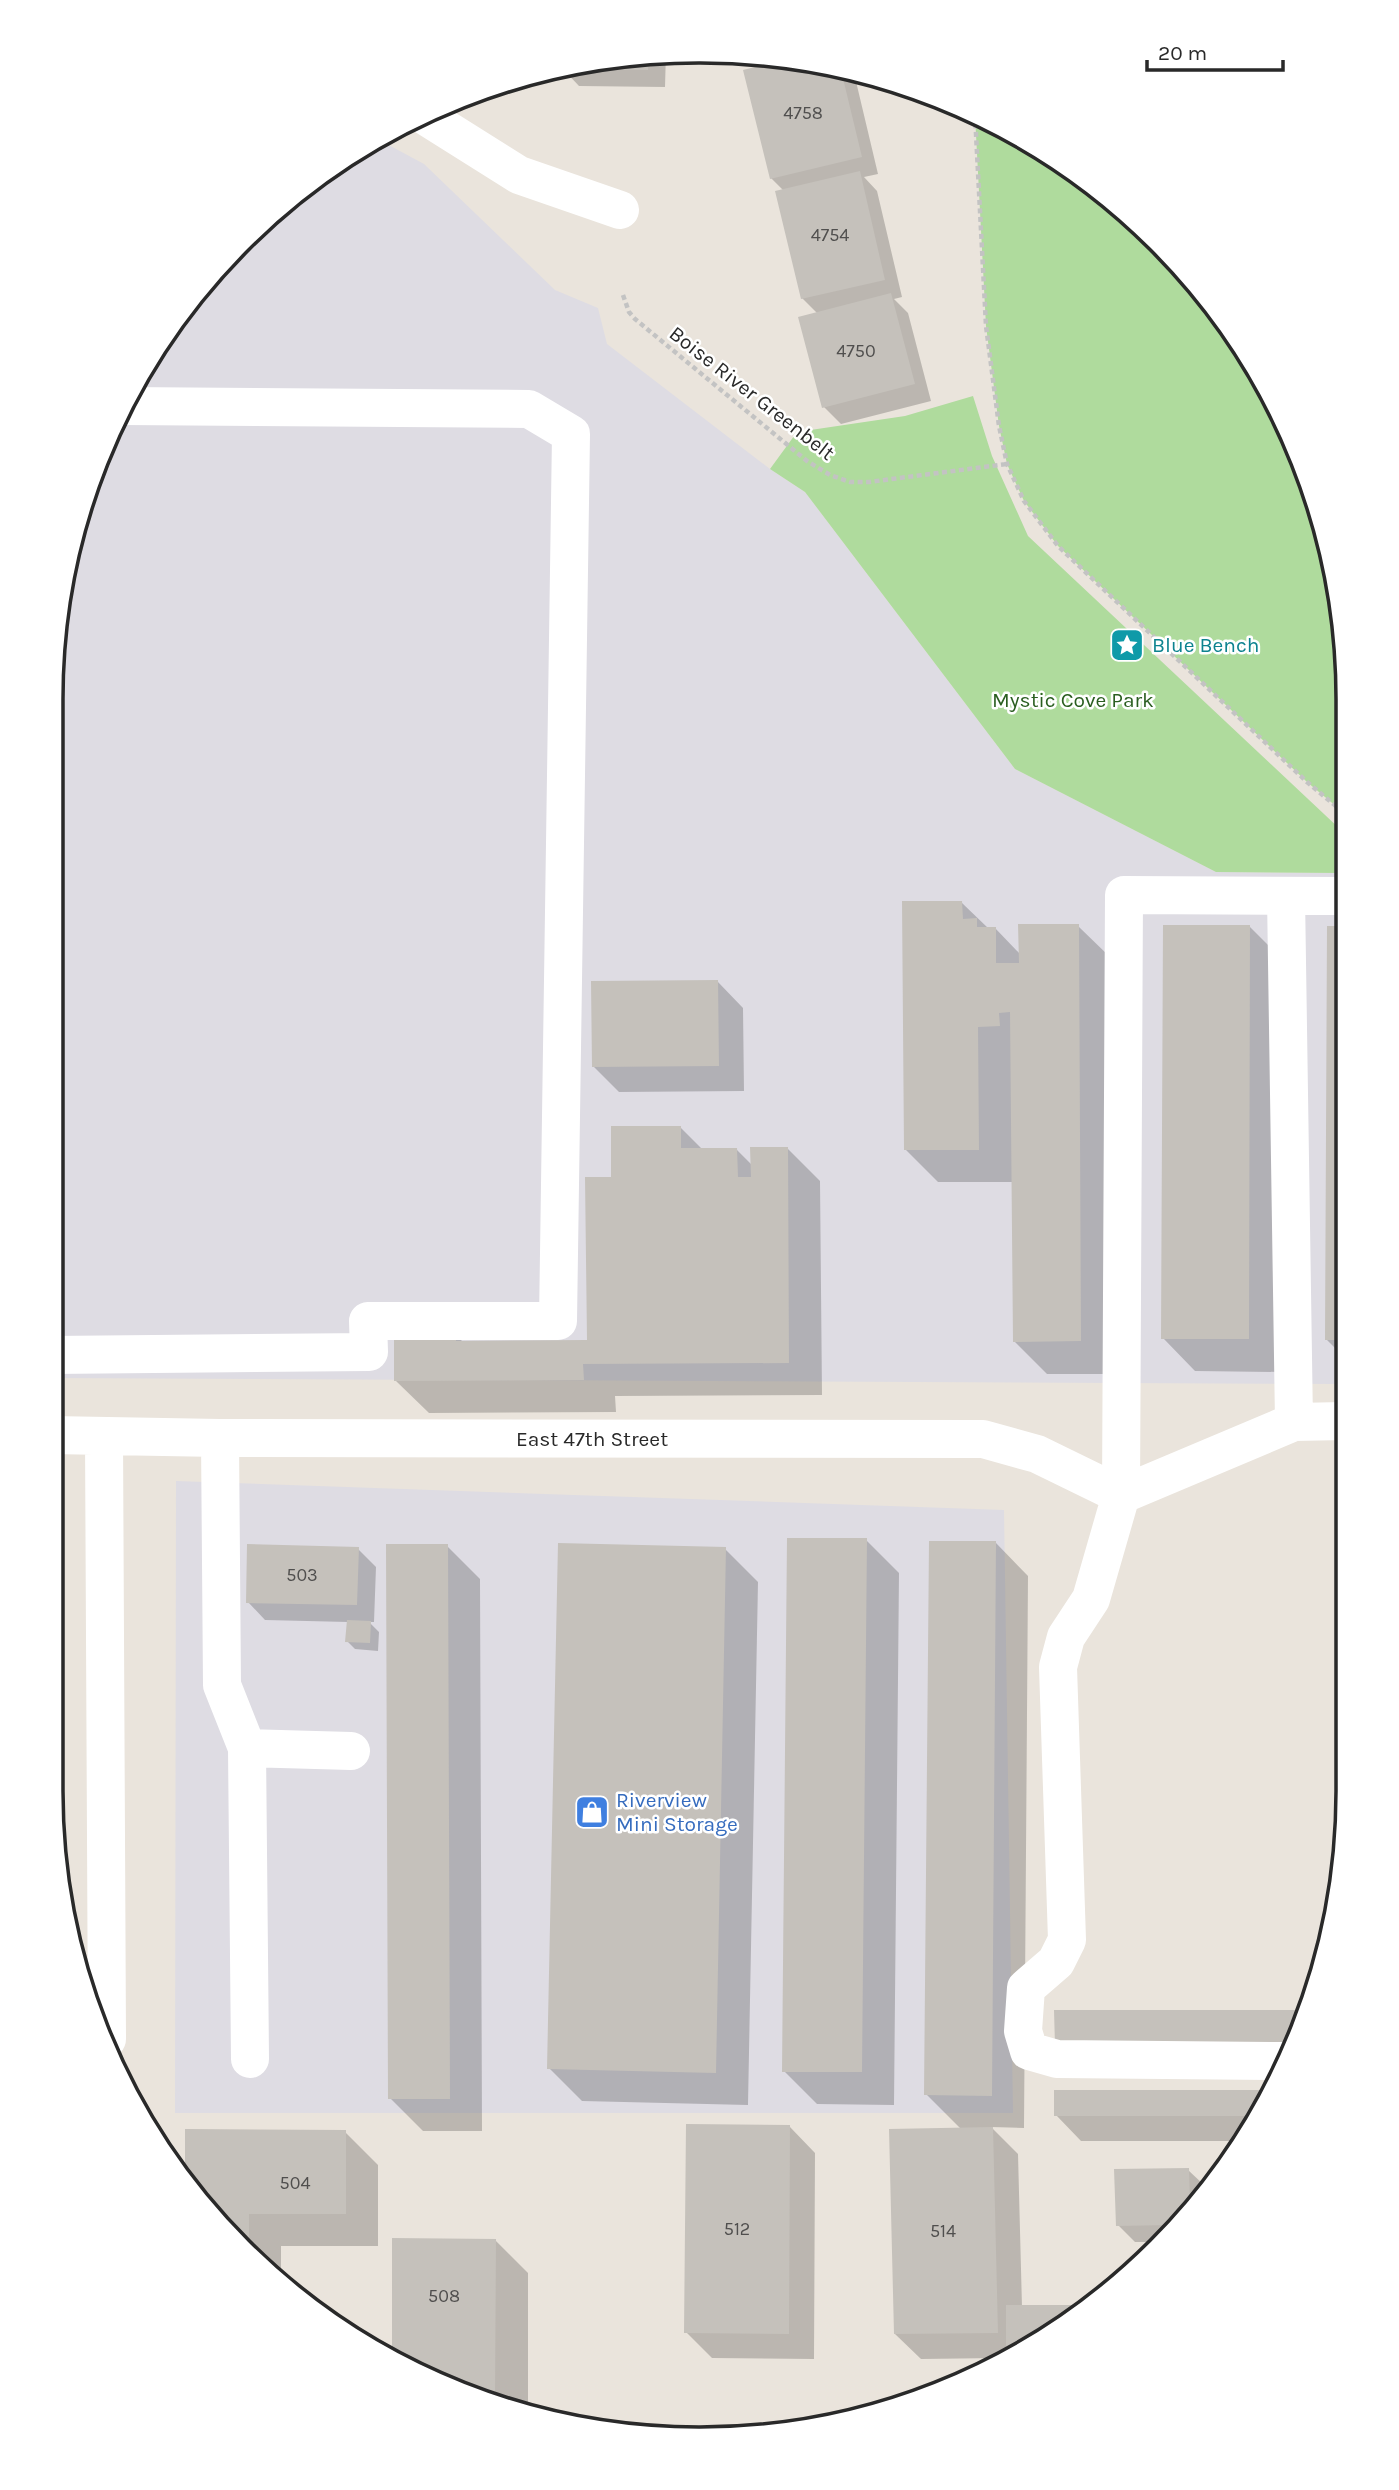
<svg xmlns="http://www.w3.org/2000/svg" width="1399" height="2490" font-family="Karla,sans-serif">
<rect width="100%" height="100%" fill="#eae4dc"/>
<path fill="#dedce3" d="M 372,143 L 385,143 L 424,164 L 555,290 L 598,308 L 607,344 L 770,469 L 805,492 L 1015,769 L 1216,872 L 1344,873 L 1345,1384 L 51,1378 L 52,657 L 85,491 L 138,375 L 212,271 L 305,185 Z
M 176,1481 L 1004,1510 L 1013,2113 L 175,2113 Z"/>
<path fill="#afdb9d" d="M 975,115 L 1024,138 L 1158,240 L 1239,339 L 1314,491 L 1343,615 L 1343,812 L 1307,782 L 1058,546 L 1024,501 L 1007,464 L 999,426 L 986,326 Z
M 973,396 L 992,456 L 1028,536 L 1341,830 L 1342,873 L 1216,872 L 1015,769 L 805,492 L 770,469 L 797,432 L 905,416 Z"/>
<path fill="#0003" d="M 657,52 L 666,52 L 665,87 L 579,86 L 562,68 Z
M 789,57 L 854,73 L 878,174 L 864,177 L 877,191 L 902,297 L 894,299 L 908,313 L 931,401 L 841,424 L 824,407 L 818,314 L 802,298 L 784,191 L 771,178 L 792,60 Z
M 962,903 L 988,928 L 995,928 L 1020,954 L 1078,926 L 1111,958 L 1114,1374 L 1047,1374 L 1014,1341 L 1013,1182 L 938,1182 L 905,1149 Z
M 1250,927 L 1283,960 L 1281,1372 L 1195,1371 L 1163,1338 Z
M 1344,928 L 1345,1358 L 1327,1340 Z
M 718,982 L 743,1008 L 744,1091 L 619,1092 L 593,1066 Z
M 681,1128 L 703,1150 L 737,1150 L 752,1165 L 787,1148 L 820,1181 L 822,1395 L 615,1396 L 616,1412 L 429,1413 L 396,1381 L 456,1335 L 463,1342 L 589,1342 L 613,1179 Z
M 866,1540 L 899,1573 L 894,2105 L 817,2104 L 784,2071 Z
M 996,1543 L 1028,1576 L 1024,2128 L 991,2127 L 1018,2154 L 1022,2307 L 1082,2307 L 999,2358 L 921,2359 L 895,2334 L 961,2129 L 926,2094 Z
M 447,1546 L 480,1579 L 482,2131 L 423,2131 L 390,2098 Z
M 358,1549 L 376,1567 L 374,1622 L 369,1622 L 379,1632 L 378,1651 L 355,1649 L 347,1641 L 348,1622 L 265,1620 L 248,1602 Z
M 725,1549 L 758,1582 L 748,2105 L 582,2101 L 549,2068 Z
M 1056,2115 L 1261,2115 L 1240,2141 L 1081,2141 Z
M 790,2127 L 815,2153 L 814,2359 L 712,2358 L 686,2332 Z
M 345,2132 L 378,2165 L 378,2246 L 281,2246 L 281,2275 L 187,2187 Z
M 1188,2170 L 1204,2185 L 1157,2242 L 1135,2242 L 1118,2225 Z
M 495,2240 L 528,2273 L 528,2415 L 394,2355 Z"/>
<path fill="#c5c1bb" d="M 649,54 L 648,70 L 564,69 L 564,68 Z
M 792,58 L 841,70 L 862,157 L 770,179 L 743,70 Z
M 860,171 L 885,280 L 801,299 L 775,191 Z
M 891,293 L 915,384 L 822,408 L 798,317 Z
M 902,901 L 962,901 L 963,919 L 977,918 L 977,927 L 996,927 L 996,963 L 1019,963 L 1018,924 L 1079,924 L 1081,1341 L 1013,1342 L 1010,1012 L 999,1013 L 1000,1026 L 978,1027 L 979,1150 L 904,1150 Z
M 1163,925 L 1250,925 L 1249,1339 L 1161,1339 Z
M 1327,926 L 1344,926 L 1345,1340 L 1325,1340 Z
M 718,980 L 719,1066 L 592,1067 L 591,981 Z
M 611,1126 L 681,1126 L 681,1148 L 737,1148 L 738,1177 L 751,1177 L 750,1147 L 788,1147 L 789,1363 L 583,1364 L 584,1380 L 394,1381 L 394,1333 L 456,1333 L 456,1341 L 587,1340 L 585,1177 L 611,1177 Z
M 787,1538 L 867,1538 L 862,2072 L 782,2072 Z
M 929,1541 L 996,1541 L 992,2096 L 924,2095 Z
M 558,1543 L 726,1547 L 716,2073 L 547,2069 Z
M 247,1544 L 359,1547 L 357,1605 L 246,1603 Z
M 386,1544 L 448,1544 L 450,2099 L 388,2099 Z
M 347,1620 L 371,1621 L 370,1643 L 345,1642 Z
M 1054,2010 L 1305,2010 L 1290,2045 L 1055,2045 Z
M 1054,2090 L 1272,2090 L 1261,2116 L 1054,2116 Z
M 686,2124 L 790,2125 L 789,2334 L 684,2333 Z
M 993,2127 L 998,2333 L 894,2334 L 889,2129 Z
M 185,2129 L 346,2130 L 346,2214 L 249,2214 L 249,2245 L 185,2186 Z
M 1189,2168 L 1190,2202 L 1171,2225 L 1116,2226 L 1114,2169 Z
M 392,2238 L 496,2239 L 495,2401 L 392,2354 Z
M 1006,2305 L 1085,2305 L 1006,2354 Z
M 686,2429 L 768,2431 L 768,2432 L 742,2438 L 686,2432 Z"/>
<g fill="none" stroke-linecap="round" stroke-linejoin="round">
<path stroke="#c3c3c3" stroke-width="4.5" stroke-dasharray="5 3.5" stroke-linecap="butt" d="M 975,115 L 986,326 L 999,426 L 1007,464 L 1024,501 L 1058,546 L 1307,782 L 1343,812
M 623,295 L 629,312 L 635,319 L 807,461 L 830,475 L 850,482 L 869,482 L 1007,464"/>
<path stroke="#fff" stroke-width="38" d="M 422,114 L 519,175 L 620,210
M 1286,896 L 1294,1422
M 51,1355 L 369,1352 L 368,1321 L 558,1321 L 571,434 L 529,409 L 124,406
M 51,1435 L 220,1438 L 983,1439 L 1037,1454 L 1121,1495
M 104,1436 L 107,2039
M 220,1438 L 222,1685 L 247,1748 L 250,2059
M 1121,1495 L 1294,1422 L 1345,1421
M 247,1748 L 351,1751
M 1283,2061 L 1057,2059 L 1029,2051 L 1023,2031 L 1026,1988 L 1056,1962 L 1067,1940 L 1058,1667 L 1066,1637 L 1091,1599 L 1121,1495 L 1124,895 L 1344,896"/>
</g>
<defs>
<g id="sight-square" transform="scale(1.75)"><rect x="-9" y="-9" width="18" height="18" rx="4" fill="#0f9aa8" stroke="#fff"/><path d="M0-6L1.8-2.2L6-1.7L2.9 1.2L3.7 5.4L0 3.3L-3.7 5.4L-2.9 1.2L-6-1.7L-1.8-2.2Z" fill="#fff"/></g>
<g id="shop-square" transform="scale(1.75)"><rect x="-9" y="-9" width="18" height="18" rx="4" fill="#3f7fe0" stroke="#fff"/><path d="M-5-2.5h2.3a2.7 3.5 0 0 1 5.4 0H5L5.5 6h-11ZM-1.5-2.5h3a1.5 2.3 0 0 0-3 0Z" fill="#fff"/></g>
</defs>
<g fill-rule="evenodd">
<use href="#sight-square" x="1127" y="645"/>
<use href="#shop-square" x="592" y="1812"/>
</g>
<g text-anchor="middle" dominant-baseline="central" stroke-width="5" stroke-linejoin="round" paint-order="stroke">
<g font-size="18" fill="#504f4e">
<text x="803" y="113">4758</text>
<text x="830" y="235">4754</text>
<text x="856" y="351">4750</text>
<text x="302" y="1575">503</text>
<text x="295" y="2183">504</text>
<text x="737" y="2229">512</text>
<text x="943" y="2231">514</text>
<text x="444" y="2296">508</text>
</g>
<g font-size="21" fill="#292929" stroke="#fff">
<text transform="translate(752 393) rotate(38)">Boise River Greenbelt</text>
<text x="592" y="1439">East 47th Street</text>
</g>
<g font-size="21" fill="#0d838f" stroke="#fff" text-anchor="start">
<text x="1152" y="645">Blue Bench</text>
</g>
<g font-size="21" fill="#2a5e20" stroke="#fff">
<text x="1073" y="700">Mystic Cove Park</text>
</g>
<g font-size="21" fill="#366cbe" stroke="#fff" text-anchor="start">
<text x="616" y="1800">Riverview<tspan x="616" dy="24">Mini Storage</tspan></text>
</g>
</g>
<path d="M0 0H1399V2490H0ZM699 63H700A636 636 0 0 1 1336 699V1791A636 636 0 0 1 700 2427H699A636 636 0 0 1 63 1791V699A636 636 0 0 1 699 63Z" fill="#fff" fill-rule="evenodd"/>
<path fill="none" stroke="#292929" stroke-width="3.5" d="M699 63H700A636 636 0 0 1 1336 699V1791A636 636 0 0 1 700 2427H699A636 636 0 0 1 63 1791V699A636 636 0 0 1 699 63Z"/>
<path d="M1147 60v10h136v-10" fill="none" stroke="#292929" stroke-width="3.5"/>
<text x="1158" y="60" font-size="21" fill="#292929" stroke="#ffffff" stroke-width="5" paint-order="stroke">20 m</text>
</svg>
